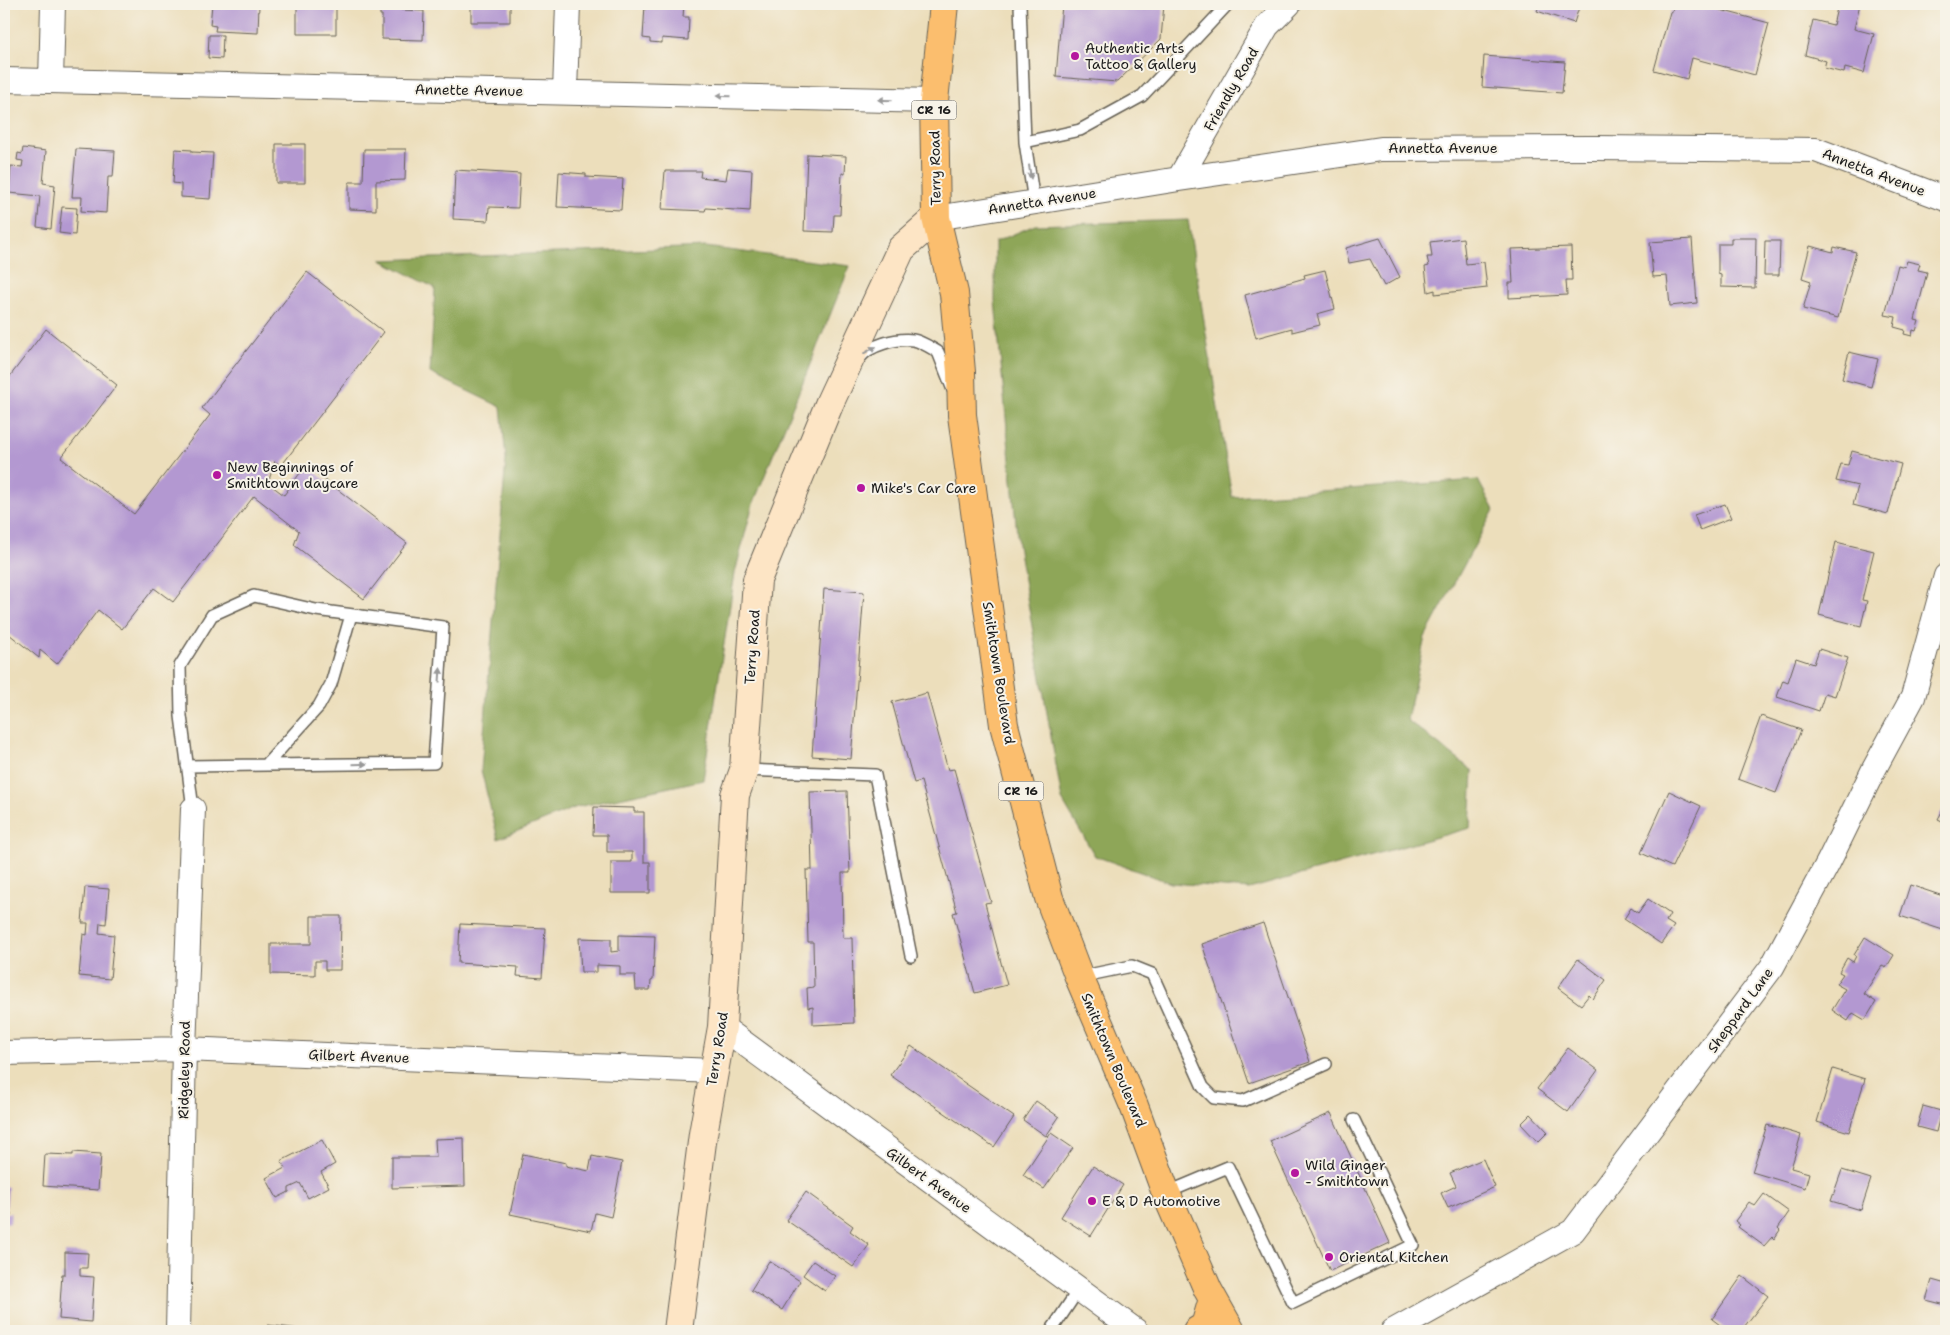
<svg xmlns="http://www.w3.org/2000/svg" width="1950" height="1335" font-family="'Shantell Sans',sans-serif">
<rect width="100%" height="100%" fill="#f7f3e8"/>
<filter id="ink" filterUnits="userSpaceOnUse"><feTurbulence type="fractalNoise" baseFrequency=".02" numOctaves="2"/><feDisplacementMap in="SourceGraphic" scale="10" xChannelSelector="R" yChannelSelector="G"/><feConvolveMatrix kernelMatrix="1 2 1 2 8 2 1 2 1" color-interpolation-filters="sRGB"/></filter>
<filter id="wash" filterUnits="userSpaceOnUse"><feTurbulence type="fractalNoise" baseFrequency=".0096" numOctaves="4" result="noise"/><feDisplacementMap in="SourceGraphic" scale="20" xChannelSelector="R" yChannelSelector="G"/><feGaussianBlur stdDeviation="1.12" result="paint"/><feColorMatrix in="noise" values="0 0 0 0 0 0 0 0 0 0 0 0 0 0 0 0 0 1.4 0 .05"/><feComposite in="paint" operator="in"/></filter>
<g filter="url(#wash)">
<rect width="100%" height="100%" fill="#ecdebb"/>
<path fill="#8ea658" stroke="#55613a" d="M 1188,220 L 1232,497 L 1478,480 L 1494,510 L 1425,637 L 1407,720 L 1473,771 L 1470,828 L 1249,889 L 1171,883 L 1095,856 L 1062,800 L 1018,545 L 995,301 L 995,242 L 1035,225 Z
M 706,247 L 850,266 L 752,507 L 735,573 L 703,780 L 577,807 L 498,839 L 481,770 L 506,459 L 501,407 L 430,373 L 435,288 L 381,260 Z"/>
<g id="blocks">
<path fill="#b398d1" d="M 212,4 L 259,4 L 258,33 L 215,31 L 216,26 L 210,25 Z
M 297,4 L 336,4 L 336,34 L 297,34 Z
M 380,4 L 402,4 L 401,10 L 424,11 L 423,40 L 382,39 L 382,15 L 380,15 Z
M 471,4 L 510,4 L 510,22 L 471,22 Z
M 645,4 L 684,4 L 683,17 L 689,17 L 688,40 L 662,38 L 662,43 L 650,42 L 650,39 L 643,38 Z
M 749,4 L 801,4 L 800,8 L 749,6 Z
M 1062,4 L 1164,4 L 1161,39 L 1117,82 L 1056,77 Z
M 1540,4 L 1580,4 L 1574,23 L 1537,11 Z
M 1681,4 L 1698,4 L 1769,23 L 1755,75 L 1692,58 L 1687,79 L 1654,70 L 1670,12 Z
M 1838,4 L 1860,4 L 1854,29 L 1874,34 L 1864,73 L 1845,68 L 1844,73 L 1824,68 L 1826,61 L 1805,55 L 1813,20 L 1833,25 Z
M 209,35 L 223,35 L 222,59 L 208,58 Z
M 1484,56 L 1565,62 L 1562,93 L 1482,87 Z
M 276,144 L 305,144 L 305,183 L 276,183 Z
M 23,148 L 46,151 L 43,183 L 55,185 L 51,229 L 37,227 L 40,196 L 9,193 L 11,166 L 22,167 L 23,161 L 17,160 L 18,153 L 22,154 Z
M 76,149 L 115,151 L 113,177 L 108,177 L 106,213 L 81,211 L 82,197 L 72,197 Z
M 175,149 L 192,150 L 192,152 L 213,153 L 210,199 L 181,197 L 181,184 L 173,183 Z
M 364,149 L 406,149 L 405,180 L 376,181 L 376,210 L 349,209 L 349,182 L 363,182 Z
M 807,154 L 846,156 L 845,174 L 842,173 L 840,215 L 834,215 L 833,232 L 804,231 Z
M 728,168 L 752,170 L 750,211 L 706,208 L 705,211 L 662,209 L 665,171 L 701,171 L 700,177 L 726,180 Z
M 455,170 L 520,174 L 518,208 L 489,207 L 488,221 L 453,219 Z
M 559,172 L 586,174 L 586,177 L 623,179 L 621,210 L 557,207 Z
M 62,207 L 77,208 L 75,235 L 59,233 Z
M 1380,238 L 1400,277 L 1384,286 L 1370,259 L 1349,263 L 1346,248 Z
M 1463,238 L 1466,264 L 1484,262 L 1487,288 L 1435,294 L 1435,290 L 1428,292 L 1425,267 L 1429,266 L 1427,257 L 1432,257 L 1430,242 Z
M 1731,238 L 1756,238 L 1755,288 L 1721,287 L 1721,275 L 1718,274 L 1718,244 L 1731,244 Z
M 1692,239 L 1697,303 L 1670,306 L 1667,276 L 1653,277 L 1650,242 Z
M 1765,241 L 1780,241 L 1779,275 L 1764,275 Z
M 1810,246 L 1833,252 L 1834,247 L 1856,252 L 1838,318 L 1803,309 L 1811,281 L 1802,278 Z
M 1571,247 L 1572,280 L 1566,280 L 1567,295 L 1509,298 L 1509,283 L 1513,283 L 1511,249 Z
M 1907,261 L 1920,264 L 1918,270 L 1927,272 L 1915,320 L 1919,321 L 1916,331 L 1913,330 L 1912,336 L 1904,334 L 1905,330 L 1894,327 L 1896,317 L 1885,315 L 1898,265 L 1905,267 Z
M 1325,270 L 1335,309 L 1317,314 L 1320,325 L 1292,332 L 1292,328 L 1256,338 L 1245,295 L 1305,278 L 1304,275 Z
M 307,272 L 384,332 L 281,466 L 275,461 L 268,483 L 284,495 L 306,465 L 407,543 L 364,599 L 294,545 L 299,531 L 254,496 L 173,602 L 154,588 L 122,629 L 98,610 L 57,664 L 40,650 L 39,658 L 4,630 L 4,384 L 46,329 L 117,385 L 61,458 L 134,514 L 210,415 L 202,408 Z
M 1849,352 L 1878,359 L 1871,387 L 1842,379 Z
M 1852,451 L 1901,464 L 1888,514 L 1853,505 L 1858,486 L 1836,481 L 1841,464 L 1848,465 Z
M 1725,504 L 1731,518 L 1700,530 L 1694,515 Z
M 1836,542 L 1874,551 L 1862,600 L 1867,601 L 1861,626 L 1819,615 Z
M 824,589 L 864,592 L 851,759 L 812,756 Z
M 1819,649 L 1848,658 L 1835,696 L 1825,693 L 1819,711 L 1777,697 L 1783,680 L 1788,682 L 1796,658 L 1814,664 Z
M 927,693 L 948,770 L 954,769 L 991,902 L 985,903 L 1007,985 L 975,993 L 953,913 L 957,912 L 921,781 L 914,783 L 892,702 Z
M 1761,716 L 1801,730 L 1776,793 L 1738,779 Z
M 847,791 L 850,873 L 842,873 L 843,938 L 852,938 L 854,1023 L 813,1025 L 813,1007 L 808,1008 L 807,988 L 814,987 L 813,942 L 808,942 L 806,870 L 812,870 L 810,792 Z
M 1669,791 L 1701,806 L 1672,867 L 1641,853 Z
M 1946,804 L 1946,823 L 1938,819 Z
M 594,807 L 634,808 L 634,812 L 644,812 L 644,862 L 650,862 L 650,893 L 611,893 L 611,862 L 632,862 L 632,852 L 607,852 L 607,835 L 593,835 Z
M 1910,885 L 1946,897 L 1946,931 L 1900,916 Z
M 85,887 L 109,889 L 106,924 L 100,923 L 99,933 L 114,935 L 110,979 L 79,976 L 83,934 L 87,935 L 88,923 L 82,923 Z
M 1648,899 L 1670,914 L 1666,921 L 1674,926 L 1661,944 L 1624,919 L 1631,908 L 1638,913 Z
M 311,916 L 341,916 L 340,970 L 325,970 L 325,961 L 315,961 L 315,975 L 271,974 L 271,944 L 311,944 Z
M 1263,923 L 1310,1062 L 1249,1083 L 1202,944 Z
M 460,924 L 545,928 L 542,978 L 517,976 L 518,967 L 458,963 Z
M 619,935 L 655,936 L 653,980 L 651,981 L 650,990 L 636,990 L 635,975 L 620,975 L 620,966 L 597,965 L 597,972 L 581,972 L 579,938 L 611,939 L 611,952 L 619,951 Z
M 1865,937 L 1894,955 L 1886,968 L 1882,966 L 1864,994 L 1876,1002 L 1865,1020 L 1853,1013 L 1848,1021 L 1832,1010 L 1845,989 L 1836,984 L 1843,974 L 1839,972 L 1847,958 L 1853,962 L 1856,956 L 1854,955 Z
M 1578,959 L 1606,980 L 1593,999 L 1589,995 L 1581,1005 L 1558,988 Z
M 911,1046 L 1014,1117 L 994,1147 L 890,1075 Z
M 1568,1048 L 1598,1070 L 1568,1112 L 1537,1089 Z
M 1833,1069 L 1865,1079 L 1849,1132 L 1817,1122 Z
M 1036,1101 L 1059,1117 L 1046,1136 L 1023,1120 Z
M 1923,1106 L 1941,1111 L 1936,1132 L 1917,1127 Z
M 1331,1113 L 1390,1243 L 1330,1271 L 1270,1141 Z
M 1531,1114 L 1548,1132 L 1538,1142 L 1521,1124 Z
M 1767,1125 L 1801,1135 L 1791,1168 L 1809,1173 L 1805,1188 L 1752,1172 Z
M 1051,1133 L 1073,1148 L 1044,1189 L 1023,1175 Z
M 464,1138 L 465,1186 L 392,1188 L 392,1157 L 436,1157 L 435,1139 Z
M 322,1140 L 335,1164 L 321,1172 L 329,1187 L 308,1198 L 300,1183 L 289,1188 L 289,1192 L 277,1198 L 266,1178 L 285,1168 L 281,1161 Z
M 73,1152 L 101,1154 L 98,1190 L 43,1186 L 45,1154 L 73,1155 Z
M 523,1154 L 566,1163 L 566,1166 L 589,1171 L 592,1156 L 622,1162 L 611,1217 L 595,1213 L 591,1231 L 510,1214 Z
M 1483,1159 L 1495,1187 L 1448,1208 L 1441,1193 L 1456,1186 L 1450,1173 Z
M 1093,1166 L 1123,1185 L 1091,1236 L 1061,1217 Z
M 1842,1170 L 1871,1179 L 1861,1210 L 1831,1201 Z
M 4,1186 L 8,1187 L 6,1213 L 11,1213 L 10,1223 L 4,1222 Z
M 806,1192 L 853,1226 L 850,1231 L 869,1245 L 853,1267 L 786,1220 Z
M 1764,1194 L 1789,1212 L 1778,1228 L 1780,1230 L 1774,1239 L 1772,1237 L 1764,1246 L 1738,1227 L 1740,1225 L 1735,1221 L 1749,1202 L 1755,1206 Z
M 65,1252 L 88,1253 L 87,1268 L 80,1268 L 80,1276 L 94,1277 L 91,1322 L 59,1319 L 62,1274 L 65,1274 Z
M 769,1261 L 800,1281 L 782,1310 L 751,1290 Z
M 813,1261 L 835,1276 L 825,1291 L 803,1275 Z
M 1742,1276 L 1768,1296 L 1741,1331 L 1728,1331 L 1712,1319 Z
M 1932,1280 L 1946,1284 L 1946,1305 L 1926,1300 Z
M 268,1325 L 308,1330 L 308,1331 L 267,1331 Z"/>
</g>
</g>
<g filter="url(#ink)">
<use href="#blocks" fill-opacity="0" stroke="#656054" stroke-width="1"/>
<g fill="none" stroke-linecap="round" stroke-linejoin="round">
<g stroke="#656054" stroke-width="14">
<path id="lane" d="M 1020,4 L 1025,142 L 1080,130 L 1142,96 L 1228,4
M 1025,142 L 1034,202
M 859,359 C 868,345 897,338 913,340 C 921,341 931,348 938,352 L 953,390
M 266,765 L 319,706 L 331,684 L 351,615
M 187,766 L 434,763 L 443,627 L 316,610 L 254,596 L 212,615 L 180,666 L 181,716 L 193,809
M 744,770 L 875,775 L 911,956
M 1079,977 L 1132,966 L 1152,974 L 1203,1087 L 1214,1098 L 1243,1101 L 1326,1064
M 1166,1193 L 1228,1167 L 1293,1303 L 1413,1245 L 1354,1120
M 1051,1331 L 1079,1289"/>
</g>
<g stroke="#656054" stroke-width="26">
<path id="street" d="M 4,80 L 934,101
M 51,81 L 53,4
M 565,92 L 568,4
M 1179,179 L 1267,26 L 1289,4
M 936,218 L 1179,179 L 1381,149 L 1595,148 L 1816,150 L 1946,199
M 722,1027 L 1136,1331
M 4,1053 L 184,1049 L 714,1071
M 178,1331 L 184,1049 L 193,809
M 1393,1331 L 1573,1231 L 1772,967 L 1828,863 L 1874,769 L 1913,697 L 1946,576"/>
</g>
<g stroke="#656054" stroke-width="30">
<path id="secondary" d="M 678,1331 L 703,1134 L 722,1027 L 735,795 L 744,770 L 757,580 L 830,402 L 901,249 L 936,218"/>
</g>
<g stroke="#656054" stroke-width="30">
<path id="primary" d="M 944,4 L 934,101 L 936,218 L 954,293 L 961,372 L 962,415 L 1004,725 L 1049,898 L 1079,977 L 1134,1106 L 1166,1193 L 1208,1290 L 1231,1331
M 1197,1331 L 1205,1326 L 1213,1299"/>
</g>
<use href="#lane" stroke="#fff" stroke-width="11"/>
<use href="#street" stroke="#fff" stroke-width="24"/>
<use href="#secondary" stroke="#fde5c5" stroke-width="28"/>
<use href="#primary" stroke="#fbbe6e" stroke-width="28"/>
</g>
<defs><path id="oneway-solid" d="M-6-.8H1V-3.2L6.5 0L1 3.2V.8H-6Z" transform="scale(1.25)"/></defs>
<g fill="#999">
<use href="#oneway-solid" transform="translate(723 96) rotate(-179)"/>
<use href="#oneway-solid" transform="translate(885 100) rotate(-179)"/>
<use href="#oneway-solid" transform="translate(1030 172) rotate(82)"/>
<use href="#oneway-solid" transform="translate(870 350) rotate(-28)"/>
<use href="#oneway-solid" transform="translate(440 675) rotate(-86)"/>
<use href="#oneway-solid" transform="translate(360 764) rotate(-1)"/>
</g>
</g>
<g fill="#b5179e" stroke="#f7f3e8" stroke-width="2">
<circle cx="1075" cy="56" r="5"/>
<circle cx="217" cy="475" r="5"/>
<circle cx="861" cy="488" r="5"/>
<circle cx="1295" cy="1173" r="5"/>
<circle cx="1092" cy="1201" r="5"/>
<circle cx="1329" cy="1257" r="5"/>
</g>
<g text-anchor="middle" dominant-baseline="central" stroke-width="4" stroke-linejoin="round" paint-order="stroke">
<g fill="#f7f3e8" stroke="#5e5c59" stroke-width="1">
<rect x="911.5" y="100.5" width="45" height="19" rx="4"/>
<rect x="998.5" y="781.5" width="45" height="19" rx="4"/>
</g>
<g font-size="12" font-weight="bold" fill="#1c1c1c">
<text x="934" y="110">CR 16</text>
<text x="1021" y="791">CR 16</text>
</g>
<g font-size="14" fill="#1c1c1c" stroke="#f7f3e8" text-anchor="start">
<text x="1085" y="48">Authentic Arts<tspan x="1085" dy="16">Tattoo &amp; Gallery</tspan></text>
<text x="227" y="467">New Beginnings of<tspan x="227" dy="16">Smithtown daycare</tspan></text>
<text x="871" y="488">Mike's Car Care</text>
<text x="1305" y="1165">Wild Ginger<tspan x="1305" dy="16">- Smithtown</tspan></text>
<text x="1102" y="1201">E &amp; D Automotive</text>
<text x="1339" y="1257">Oriental Kitchen</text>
</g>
<g font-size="14" fill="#1c1c1c" stroke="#f7f3e8">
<text transform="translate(1231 89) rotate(-60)">Friendly Road</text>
<text transform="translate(469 90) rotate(1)">Annette Avenue</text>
<text x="1443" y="148">Annetta Avenue</text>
<text transform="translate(935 168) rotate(-91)">Terry Road</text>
<text transform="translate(1874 172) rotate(21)">Annetta Avenue</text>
<text transform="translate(1042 201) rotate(-9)">Annetta Avenue</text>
<text transform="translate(752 647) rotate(-86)">Terry Road</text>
<text transform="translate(999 673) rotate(81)">Smithtown Boulevard</text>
<text transform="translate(1740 1010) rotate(-54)">Sheppard Lane</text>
<text transform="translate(717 1049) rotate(-81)">Terry Road</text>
<text transform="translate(359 1056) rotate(2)">Gilbert Avenue</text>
<text transform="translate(1114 1060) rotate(67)">Smithtown Boulevard</text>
<text transform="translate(184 1070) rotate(-89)">Ridgeley Road</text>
<text transform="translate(929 1180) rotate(36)">Gilbert Avenue</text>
</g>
</g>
<rect width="1950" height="1335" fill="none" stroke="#f7f3e8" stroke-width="20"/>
</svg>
